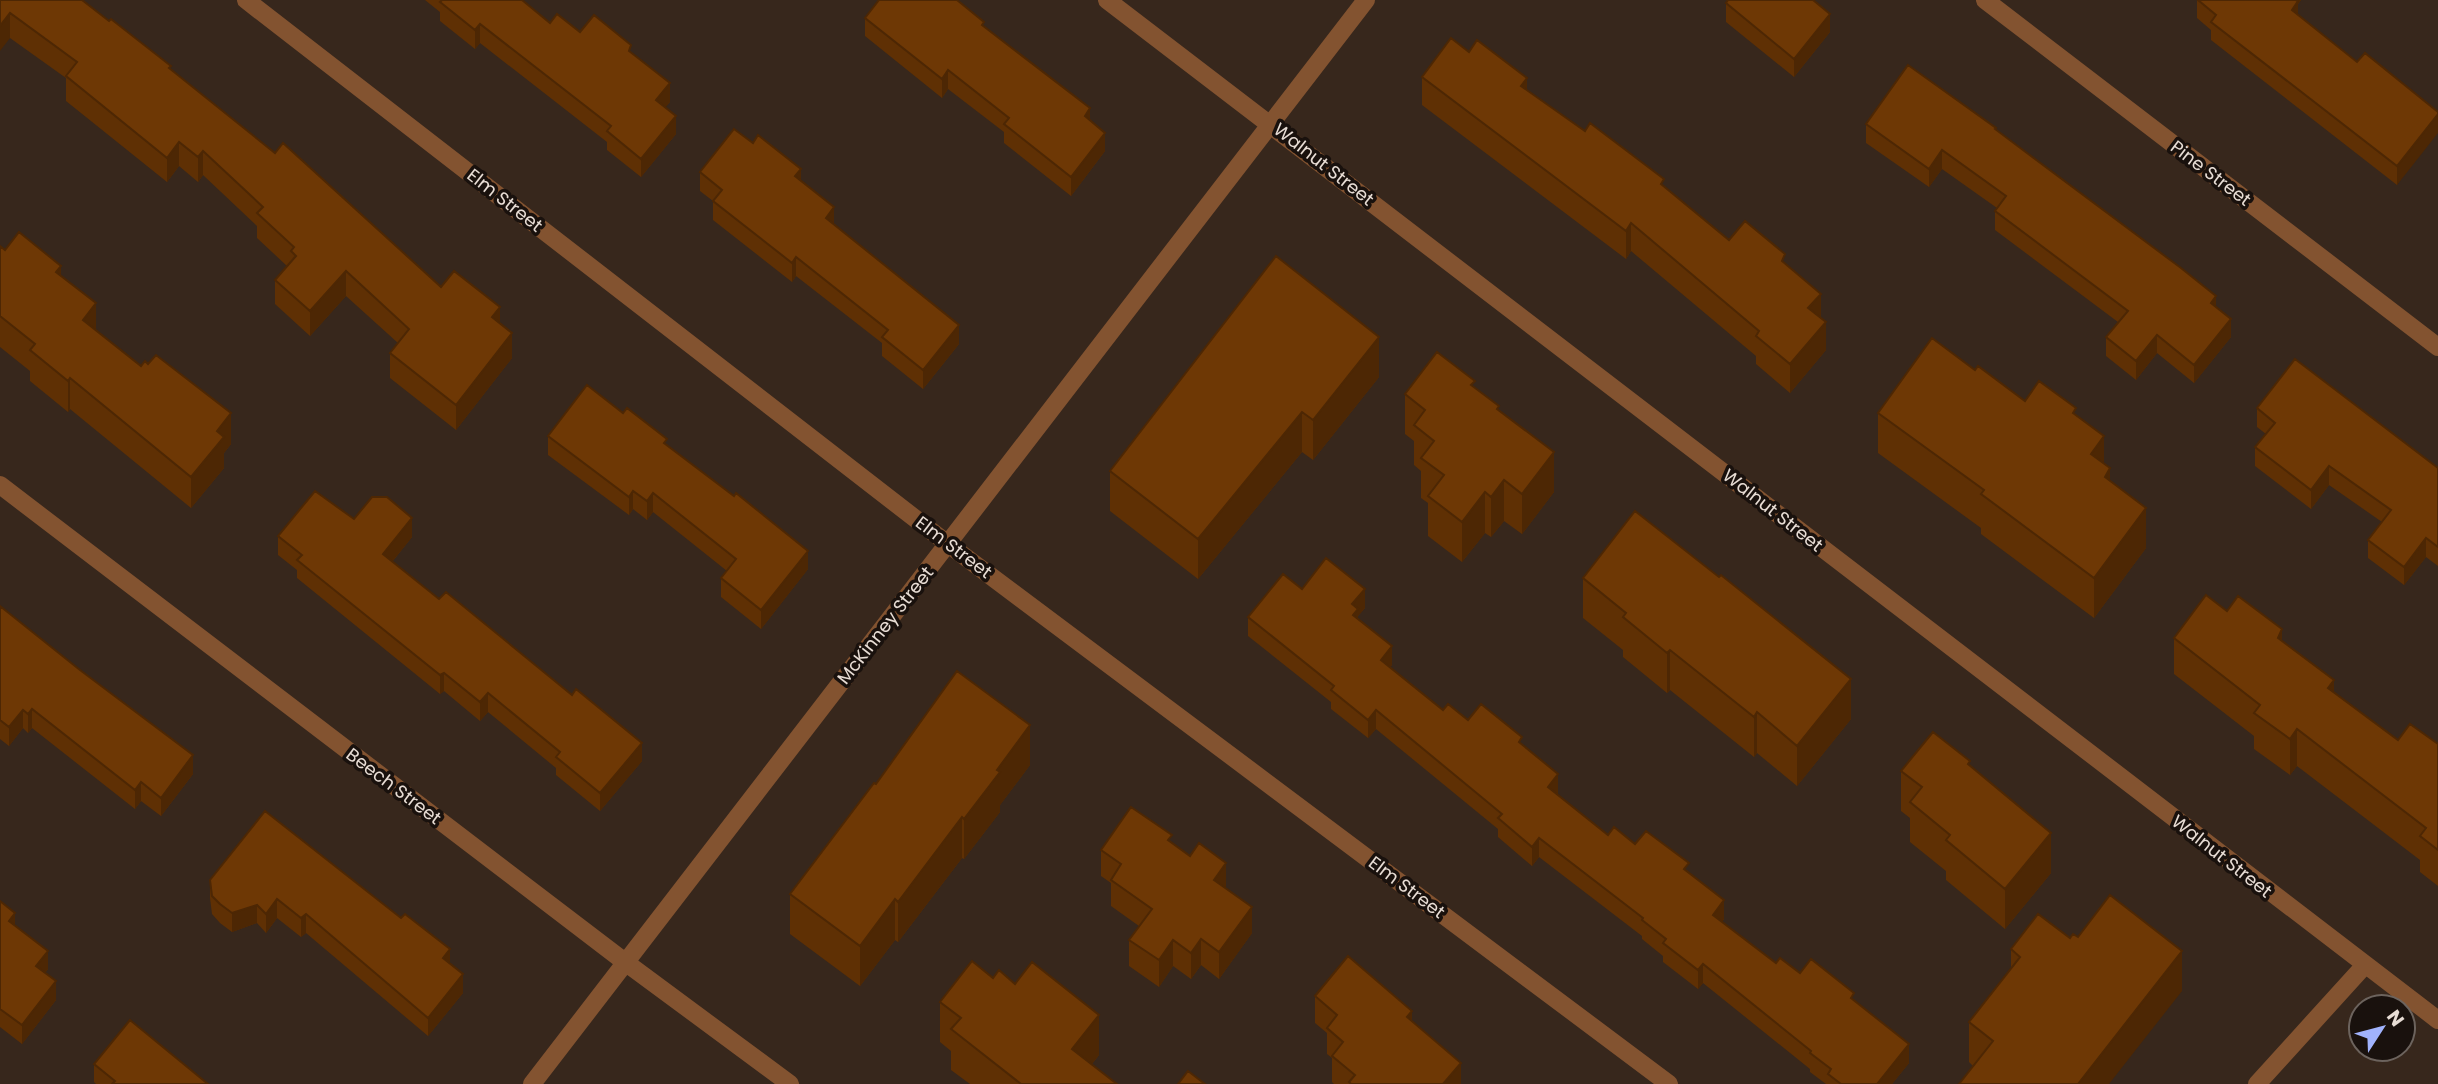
<svg xmlns="http://www.w3.org/2000/svg" width="2438" height="1084" font-family="Poppins,sans-serif">
<rect width="100%" height="100%" fill="#37271c"/>
<g fill="none" stroke-linecap="round" stroke-linejoin="round">
<path stroke="#835330" stroke-width="18" d="M 246,0 L 948,544 L 1669,1084
M 1107,0 L 2438,1020
M 1985,0 L 2438,347
M 0,485 L 625,962 L 790,1084
M 532,1084 L 1366,0
M 2257,1084 L 2365,965"/>
</g>
<path fill="#5f3004" d="M 0,0 L 171,70 L 441,287 L 500,323 L 512,358 L 456,430 L 390,378 L 390,353 L 398,343 L 346,296 L 310,336 L 275,304 L 275,280 L 287,266 L 257,238 L 257,226 L 203,175 L 198,182 L 179,166 L 167,182 L 66,101 L 66,78 L 10,38 Z
M 425,0 L 522,0 L 550,23 L 580,32 L 631,52 L 670,102 L 665,107 L 676,134 L 641,177 L 607,150 L 607,142 L 480,43 L 475,49 L 440,21 L 440,12 Z
M 2197,0 L 2301,0 L 2298,4 L 2298,15 L 2357,62 L 2438,112 L 2397,185 L 2211,40 L 2211,30 L 2197,18 Z
M 1726,3 L 1830,32 L 1794,77 L 1726,22 Z
M 865,18 L 984,27 L 1090,121 L 1105,151 L 1071,196 L 1004,143 L 1004,132 L 948,89 L 942,98 L 865,36 Z
M 1469,52 L 1527,90 L 1664,187 L 1729,240 L 1785,263 L 1821,318 L 1826,350 L 1790,393 L 1756,364 L 1756,356 L 1631,251 L 1626,259 L 1422,105 L 1422,77 Z
M 1866,124 L 1996,130 L 2216,307 L 2231,337 L 2194,383 L 2157,353 L 2136,380 L 2106,356 L 2106,337 L 2118,322 L 1995,230 L 1995,211 L 1997,208 L 1942,169 L 1929,187 L 1866,143 Z
M 700,172 L 801,181 L 834,225 L 959,344 L 923,389 L 882,356 L 882,343 L 796,276 L 792,282 L 713,220 L 713,201 L 700,191 Z
M 0,246 L 5,250 L 61,276 L 96,331 L 231,444 L 224,453 L 224,468 L 191,508 L 70,409 L 68,412 L 30,381 L 30,371 L 0,347 Z
M 1975,370 L 2025,401 L 2076,416 L 2104,464 L 2110,481 L 2146,548 L 2094,618 L 1981,534 L 1981,528 L 1878,453 L 1878,413 Z
M 1379,377 L 1313,460 L 1302,452 L 1198,579 L 1110,511 L 1110,471 Z
M 1475,388 L 1499,410 L 1554,492 L 1522,534 L 1504,521 L 1491,537 L 1485,533 L 1462,562 L 1428,536 L 1428,503 L 1421,498 L 1421,471 L 1414,465 L 1414,441 L 1405,434 L 1405,394 Z
M 2257,408 L 2438,468 L 2438,566 L 2426,557 L 2404,585 L 2368,558 L 2368,540 L 2382,522 L 2329,485 L 2311,509 L 2255,466 L 2255,447 L 2266,434 L 2257,427 Z
M 548,436 L 667,446 L 808,569 L 761,629 L 721,597 L 721,578 L 727,571 L 653,512 L 647,520 L 633,509 L 629,515 L 548,455 Z
M 354,519 L 412,537 L 392,562 L 642,761 L 600,811 L 556,775 L 556,768 L 488,712 L 480,721 L 444,691 L 440,694 L 297,578 L 297,570 L 278,555 L 278,536 Z
M 1583,578 L 1851,719 L 1797,786 L 1757,753 L 1754,757 L 1670,690 L 1667,693 L 1623,657 L 1623,650 L 1583,618 Z
M 1302,589 L 1365,608 L 1358,616 L 1358,619 L 1392,665 L 1390,667 L 1443,710 L 1522,745 L 1558,793 L 1557,795 L 1608,835 L 1635,844 L 1689,873 L 1724,919 L 1722,922 L 1776,963 L 1800,973 L 1854,1001 L 1909,1063 L 1892,1084 L 1826,1084 L 1810,1072 L 1810,1069 L 1703,983 L 1698,989 L 1663,962 L 1663,956 L 1642,939 L 1642,936 L 1539,857 L 1532,866 L 1498,837 L 1498,829 L 1376,729 L 1368,738 L 1331,709 L 1331,702 L 1248,636 L 1248,617 Z
M 0,606 L 193,774 L 161,816 L 141,801 L 135,809 L 32,728 L 28,733 L 23,728 L 9,746 L 0,739 Z
M 2174,638 L 2282,641 L 2334,692 L 2398,740 L 2438,744 L 2438,886 L 2420,872 L 2420,860 L 2297,766 L 2290,775 L 2254,749 L 2254,736 L 2174,674 Z
M 1030,765 L 1000,805 L 1000,812 L 964,859 L 962,858 L 898,942 L 895,940 L 860,986 L 790,934 L 790,894 L 876,784 Z
M 1970,765 L 2051,873 L 2005,929 L 1946,880 L 1946,871 L 1910,842 L 1910,818 L 1901,811 L 1901,771 Z
M 265,811 L 450,963 L 463,993 L 428,1036 L 306,933 L 301,937 L 277,918 L 266,933 L 257,923 L 232,932 L 220,923 L 212,914 L 210,898 L 210,880 Z
M 1172,843 L 1226,889 L 1252,933 L 1219,979 L 1201,965 L 1191,979 L 1173,966 L 1159,987 L 1129,966 L 1129,940 L 1139,926 L 1111,906 L 1111,883 L 1101,876 L 1101,850 Z
M 0,901 L 15,926 L 48,969 L 45,973 L 56,1000 L 22,1044 L 0,1027 Z
M 2078,937 L 2182,991 L 1973,1066 L 1969,1062 L 1969,1022 L 2011,969 L 2011,949 Z
M 993,978 L 1099,1055 L 1092,1064 L 1117,1084 L 970,1084 L 951,1070 L 951,1051 L 940,1042 L 940,1002 Z
M 1315,996 L 1412,1021 L 1461,1084 L 1334,1084 L 1332,1082 L 1332,1058 L 1327,1054 L 1327,1033 L 1315,1023 Z
M 94,1064 L 208,1084 L 96,1084 L 94,1082 Z"/>
<path fill="#4d2704" d="M 2290,0 L 2301,0 L 2298,4 L 2298,20 L 2292,28 Z
M 10,13 L 10,38 L 0,51 L 0,26 Z
M 1830,14 L 1830,32 L 1794,77 L 1794,59 Z
M 480,24 L 480,43 L 475,49 L 475,30 Z
M 948,70 L 948,89 L 942,98 L 942,79 Z
M 1527,78 L 1527,106 L 1521,86 Z
M 670,83 L 670,102 L 656,119 L 656,100 Z
M 1090,108 L 1090,127 L 1085,116 Z
M 2438,114 L 2438,133 L 2397,185 L 2397,166 Z
M 676,116 L 676,134 L 641,177 L 641,159 Z
M 1105,133 L 1105,151 L 1071,196 L 1071,177 Z
M 179,142 L 179,166 L 167,182 L 167,158 Z
M 1942,150 L 1942,169 L 1929,187 L 1929,169 Z
M 203,151 L 203,175 L 198,182 L 198,157 Z
M 801,169 L 801,188 L 795,176 Z
M 834,207 L 834,226 L 826,218 Z
M 1631,223 L 1631,251 L 1626,259 L 1626,231 Z
M 796,257 L 796,276 L 792,282 L 792,263 Z
M 61,266 L 61,297 L 56,272 Z
M 346,271 L 346,296 L 310,336 L 310,311 Z
M 1821,294 L 1821,322 L 1808,308 Z
M 2216,296 L 2216,315 L 2211,303 Z
M 96,303 L 96,334 L 83,320 Z
M 500,307 L 500,331 L 492,317 Z
M 2231,319 L 2231,337 L 2194,383 L 2194,365 Z
M 1826,322 L 1826,350 L 1790,393 L 1790,364 Z
M 959,325 L 959,344 L 923,389 L 923,370 Z
M 512,333 L 512,358 L 456,430 L 456,405 Z
M 2157,335 L 2157,353 L 2136,380 L 2136,361 Z
M 1379,337 L 1379,377 L 1313,460 L 1313,420 Z
M 70,378 L 70,409 L 68,412 L 68,381 Z
M 1302,412 L 1302,452 L 1198,579 L 1198,539 Z
M 231,413 L 231,444 L 224,453 L 224,468 L 191,508 L 191,477 L 217,431 Z
M 2104,436 L 2104,476 L 2091,454 Z
M 1554,452 L 1554,492 L 1522,534 L 1522,494 Z
M 2329,466 L 2329,485 L 2311,509 L 2311,490 Z
M 2110,468 L 2110,508 L 2105,477 Z
M 1504,480 L 1504,521 L 1491,537 L 1491,497 Z
M 633,491 L 633,509 L 629,515 L 629,497 Z
M 1485,492 L 1485,533 L 1462,562 L 1462,522 Z
M 653,493 L 653,512 L 647,520 L 647,501 Z
M 2146,508 L 2146,548 L 2094,618 L 2094,578 Z
M 412,518 L 412,537 L 383,573 L 383,554 Z
M 2426,538 L 2426,557 L 2404,585 L 2404,567 Z
M 808,551 L 808,569 L 761,629 L 761,610 Z
M 1365,589 L 1365,608 L 1358,616 L 1358,628 L 1353,634 L 1352,604 Z
M 2282,629 L 2282,665 L 2278,638 Z
M 1392,646 L 1392,665 L 1381,679 L 1381,660 Z
M 1670,650 L 1670,690 L 1667,693 L 1667,653 Z
M 444,673 L 444,691 L 440,694 L 440,675 Z
M 1851,679 L 1851,719 L 1797,786 L 1797,746 Z
M 2334,680 L 2334,716 L 2328,688 Z
M 488,693 L 488,712 L 480,721 L 480,702 Z
M 32,709 L 32,728 L 28,733 L 28,714 Z
M 23,710 L 23,728 L 9,746 L 9,727 Z
M 1376,710 L 1376,729 L 1368,738 L 1368,720 Z
M 1757,712 L 1757,753 L 1754,757 L 1754,717 Z
M 1030,725 L 1030,765 L 1000,805 L 1000,812 L 964,859 L 964,819 L 997,770 Z
M 2297,729 L 2297,766 L 2290,775 L 2290,739 Z
M 642,743 L 642,761 L 600,811 L 600,793 Z
M 193,755 L 193,774 L 161,816 L 161,798 Z
M 1558,774 L 1558,793 L 1548,806 L 1548,787 Z
M 141,782 L 141,801 L 135,809 L 135,790 Z
M 962,817 L 962,858 L 898,942 L 898,902 Z
M 2051,833 L 2051,873 L 2005,929 L 2005,889 Z
M 1539,838 L 1539,857 L 1532,866 L 1532,847 Z
M 1226,863 L 1226,889 L 1214,880 Z
M 277,899 L 277,918 L 266,933 L 266,914 Z
M 895,899 L 895,940 L 860,986 L 860,946 Z
M 1724,900 L 1724,919 L 1713,934 L 1713,915 Z
M 257,905 L 257,923 L 232,932 L 232,913 Z
M 1252,907 L 1252,933 L 1219,979 L 1219,952 Z
M 15,913 L 15,931 L 9,921 Z
M 306,914 L 306,933 L 301,937 L 301,918 Z
M 1201,939 L 1201,965 L 1191,979 L 1191,953 Z
M 1173,940 L 1173,966 L 1159,987 L 1159,960 Z
M 450,949 L 450,968 L 443,958 Z
M 48,951 L 48,969 L 36,985 L 36,966 Z
M 2182,951 L 2182,991 L 2109,1084 L 2078,1084 Z
M 1703,964 L 1703,983 L 1698,989 L 1698,970 Z
M 463,974 L 463,993 L 428,1036 L 428,1018 Z
M 56,981 L 56,1000 L 22,1044 L 22,1025 Z
M 1412,1011 L 1412,1037 L 1407,1017 Z
M 1099,1015 L 1099,1055 L 1076,1084 L 1072,1049 Z
M 1909,1044 L 1909,1063 L 1892,1084 L 1877,1084 Z
M 1461,1063 L 1461,1084 L 1443,1084 Z"/>
<path fill="#6e3805" stroke="#4d2704" stroke-width="2" d="M 0,0 L 82,0 L 109,21 L 111,19 L 171,66 L 169,68 L 275,153 L 283,143 L 441,287 L 454,271 L 500,307 L 492,317 L 512,333 L 456,405 L 390,353 L 409,329 L 346,271 L 310,311 L 275,280 L 296,256 L 291,251 L 294,247 L 257,213 L 263,207 L 203,151 L 198,157 L 179,142 L 167,158 L 66,76 L 77,62 L 10,13 L 0,26 Z
M 442,0 L 522,0 L 550,23 L 557,14 L 580,32 L 594,15 L 631,45 L 629,51 L 670,83 L 656,100 L 676,116 L 641,159 L 607,131 L 611,126 L 480,24 L 475,30 L 440,2 Z
M 879,0 L 957,0 L 984,22 L 982,25 L 1090,108 L 1085,116 L 1105,133 L 1071,177 L 1004,124 L 1009,118 L 948,70 L 942,79 L 865,18 Z
M 1728,0 L 1813,0 L 1830,14 L 1794,59 L 1726,3 Z
M 2198,0 L 2296,0 L 2298,1 L 2292,10 L 2357,62 L 2365,53 L 2438,112 L 2438,114 L 2397,166 L 2211,22 L 2216,15 Z
M 1451,38 L 1469,52 L 1477,40 L 1527,78 L 1521,86 L 1585,131 L 1590,123 L 1664,179 L 1661,184 L 1729,240 L 1745,221 L 1785,254 L 1782,261 L 1821,294 L 1808,308 L 1826,322 L 1790,364 L 1756,336 L 1759,331 L 1631,223 L 1626,231 L 1422,77 Z
M 1908,65 L 1996,128 L 1995,129 L 2181,268 L 2216,296 L 2211,303 L 2231,319 L 2194,365 L 2157,335 L 2136,361 L 2106,337 L 2128,311 L 1995,211 L 2006,196 L 1942,150 L 1929,169 L 1866,124 Z
M 734,129 L 753,143 L 758,135 L 801,169 L 795,176 L 834,207 L 826,218 L 959,325 L 923,370 L 882,337 L 888,330 L 796,257 L 792,263 L 713,201 L 722,190 L 700,172 Z
M 19,232 L 61,266 L 56,272 L 96,303 L 83,320 L 141,366 L 145,361 L 148,364 L 156,355 L 231,413 L 217,431 L 224,437 L 191,477 L 70,378 L 68,381 L 30,350 L 35,344 L 0,316 L 0,246 L 5,250 Z
M 1276,256 L 1379,337 L 1313,420 L 1302,412 L 1198,539 L 1110,471 Z
M 1932,338 L 1975,370 L 1978,366 L 2025,401 L 2039,381 L 2076,408 L 2073,413 L 2104,436 L 2091,454 L 2110,468 L 2105,477 L 2146,508 L 2094,578 L 1981,494 L 1984,490 L 1878,413 Z
M 1437,352 L 1475,381 L 1471,385 L 1499,406 L 1497,409 L 1554,452 L 1522,494 L 1504,480 L 1491,497 L 1485,492 L 1462,522 L 1428,496 L 1444,475 L 1421,458 L 1434,441 L 1414,425 L 1425,410 L 1405,394 Z
M 2295,359 L 2438,468 L 2438,547 L 2426,538 L 2404,567 L 2368,540 L 2391,510 L 2329,466 L 2311,490 L 2255,447 L 2275,423 L 2257,408 Z
M 587,385 L 623,413 L 627,408 L 667,439 L 664,443 L 734,496 L 736,493 L 808,551 L 761,610 L 721,578 L 736,559 L 653,493 L 647,501 L 633,491 L 629,497 L 548,436 Z
M 315,491 L 354,519 L 372,497 L 387,497 L 412,518 L 383,554 L 439,599 L 446,592 L 572,695 L 576,689 L 642,743 L 600,793 L 556,757 L 560,752 L 488,693 L 480,702 L 444,673 L 440,675 L 297,560 L 302,555 L 278,536 Z
M 1635,511 L 1719,577 L 1721,575 L 1851,679 L 1797,746 L 1757,712 L 1754,717 L 1670,650 L 1667,653 L 1623,617 L 1626,613 L 1583,578 Z
M 1326,558 L 1365,589 L 1352,604 L 1358,609 L 1353,615 L 1392,646 L 1381,660 L 1443,710 L 1448,704 L 1468,720 L 1481,704 L 1522,737 L 1519,742 L 1558,774 L 1548,787 L 1608,835 L 1614,827 L 1635,844 L 1646,831 L 1689,863 L 1684,869 L 1724,900 L 1713,915 L 1776,963 L 1780,958 L 1800,973 L 1811,959 L 1854,993 L 1851,998 L 1909,1044 L 1877,1084 L 1841,1084 L 1828,1074 L 1831,1069 L 1810,1053 L 1811,1051 L 1703,964 L 1698,970 L 1663,943 L 1666,939 L 1642,920 L 1643,918 L 1539,838 L 1532,847 L 1498,818 L 1502,814 L 1376,710 L 1368,720 L 1331,690 L 1334,686 L 1248,617 L 1283,574 L 1302,589 Z
M 2206,595 L 2227,611 L 2238,596 L 2282,629 L 2278,638 L 2334,680 L 2328,688 L 2398,740 L 2410,724 L 2438,744 L 2438,850 L 2420,836 L 2426,828 L 2297,729 L 2290,739 L 2254,713 L 2260,705 L 2174,638 Z
M 0,606 L 80,670 L 193,755 L 161,798 L 141,782 L 135,790 L 32,709 L 28,714 L 23,710 L 9,727 L 0,720 Z
M 957,671 L 1030,725 L 997,770 L 1000,772 L 964,819 L 962,817 L 898,902 L 895,899 L 860,946 L 790,894 L 874,783 L 876,784 Z
M 1933,732 L 1970,761 L 1968,764 L 2051,833 L 2005,889 L 1946,840 L 1950,835 L 1910,802 L 1922,787 L 1901,771 Z
M 1131,807 L 1172,835 L 1168,840 L 1190,856 L 1199,843 L 1226,863 L 1214,880 L 1252,907 L 1219,952 L 1201,939 L 1191,953 L 1173,940 L 1159,960 L 1129,940 L 1152,909 L 1111,880 L 1121,864 L 1101,850 Z
M 265,811 L 401,918 L 405,914 L 450,949 L 443,958 L 463,974 L 428,1018 L 306,914 L 301,918 L 277,899 L 266,914 L 257,905 L 232,913 L 220,904 L 212,896 L 210,880 Z
M 2110,895 L 2182,951 L 2078,1084 L 1959,1084 L 1993,1041 L 1969,1022 L 2020,957 L 2011,949 L 2038,914 L 2070,938 L 2073,934 L 2078,937 Z
M 0,901 L 15,913 L 9,921 L 48,951 L 36,966 L 56,981 L 22,1025 L 0,1009 Z
M 1348,956 L 1412,1011 L 1407,1017 L 1461,1063 L 1443,1084 L 1351,1084 L 1349,1082 L 1355,1075 L 1332,1056 L 1343,1042 L 1327,1028 L 1337,1015 L 1315,996 Z
M 972,961 L 993,978 L 999,970 L 1015,984 L 1032,962 L 1099,1015 L 1072,1049 L 1117,1084 L 1021,1084 L 951,1029 L 961,1018 L 940,1002 Z
M 130,1020 L 208,1084 L 112,1084 L 115,1081 L 94,1064 Z
M 1188,1071 L 1205,1084 L 1178,1084 Z"/>
<g text-anchor="middle" dominant-baseline="central" stroke-width="7" stroke-linejoin="round" paint-order="stroke">
<g font-size="18" fill="#e8ddd5" stroke="#19110d">
<text transform="translate(1324 164) rotate(38)">Walnut Street</text>
<text transform="translate(2211 173) rotate(37)">Pine Street</text>
<text transform="translate(505 200) rotate(38)">Elm Street</text>
<text transform="translate(1773 510) rotate(38)">Walnut Street</text>
<text transform="translate(954 547) rotate(37)">Elm Street</text>
<text transform="translate(885 625) rotate(-52)">McKinney Street</text>
<text transform="translate(394 786) rotate(37)">Beech Street</text>
<text transform="translate(2222 856) rotate(38)">Walnut Street</text>
<text transform="translate(1407 887) rotate(37)">Elm Street</text>
</g>
</g>
<g transform="translate(2382 1028) rotate(54)"><circle r="33" fill="#19110d" stroke="#6c635d" stroke-width="2"/>
<path d="M0-5L12 26L0 18L-12 26Z" fill="#a1b3fd"/>
<text y="-10" font-size="19" font-weight="bold" text-anchor="middle" fill="#e8ddd5">N</text>
</g>
</svg>
